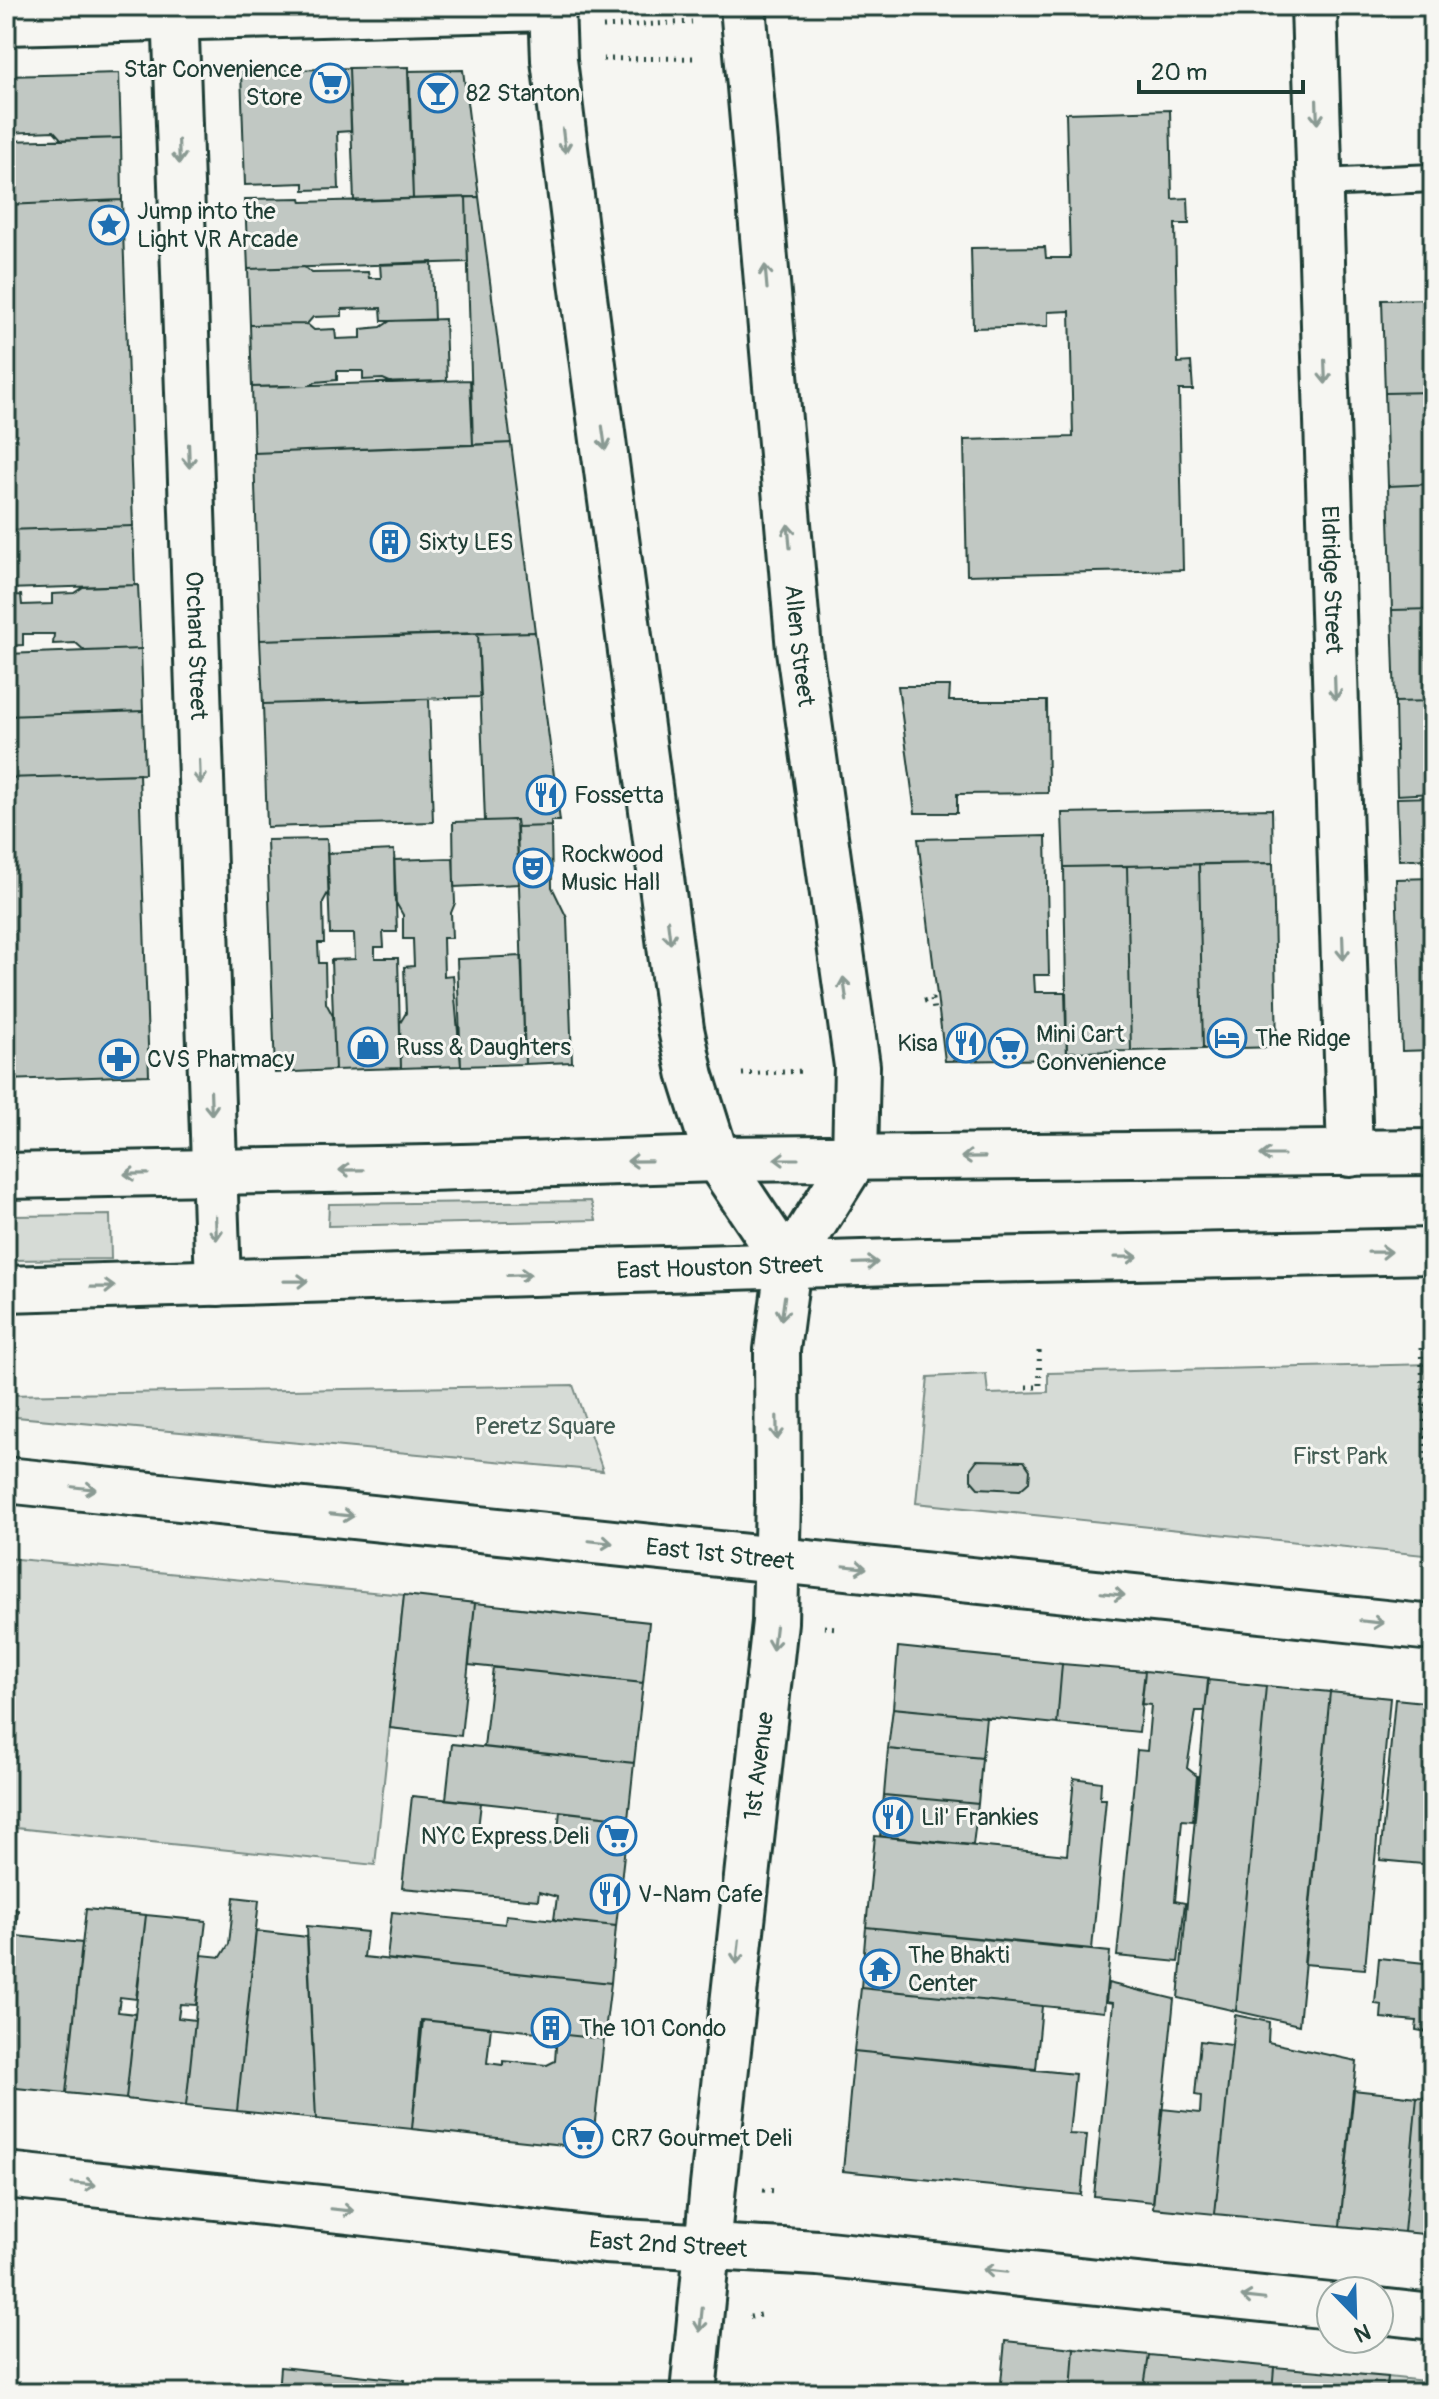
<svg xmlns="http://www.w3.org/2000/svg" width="1439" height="2399" font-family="Pangolin,sans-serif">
<rect width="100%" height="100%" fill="#f6f6f2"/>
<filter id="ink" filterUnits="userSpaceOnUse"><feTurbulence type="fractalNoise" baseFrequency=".0125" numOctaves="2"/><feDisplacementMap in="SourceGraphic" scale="16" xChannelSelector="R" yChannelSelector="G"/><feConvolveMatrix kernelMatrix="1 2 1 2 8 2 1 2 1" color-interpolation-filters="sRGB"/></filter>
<g filter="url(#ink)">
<path fill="#d6dbd6" stroke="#7a8c85" stroke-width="2" d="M 591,1201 L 596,1220 L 328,1226 L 329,1204 Z
M 110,1215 L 111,1259 L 6,1260 L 6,1216 Z
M 1433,1364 L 1433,1556 L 916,1503 L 928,1377 L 986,1374 L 988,1394 L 1048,1392 L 1048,1373 Z
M 573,1385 L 603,1471 L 6,1416 L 6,1395 Z
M 6,1558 L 404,1595 L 375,1865 L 6,1827 Z
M 1388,2377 L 1433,2382 L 1433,2393 L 1386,2393 Z"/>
<path fill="#c1c8c3" stroke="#1f3d34" stroke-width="2" d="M 409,67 L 413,199 L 354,201 L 349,68 Z
M 349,68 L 351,131 L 337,132 L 339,189 L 304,190 L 304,183 L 245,185 L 241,72 Z
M 463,70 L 479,197 L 413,199 L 408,71 Z
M 119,73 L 121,138 L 62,140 L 54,131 L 6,133 L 6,76 Z
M 1170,110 L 1172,199 L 1188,198 L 1189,224 L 1175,224 L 1178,363 L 1191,362 L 1193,390 L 1179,390 L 1183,570 L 967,575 L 964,440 L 1073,437 L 1070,311 L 1048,312 L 1048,326 L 973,328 L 971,248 L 1045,247 L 1046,258 L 1070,258 L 1066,113 Z
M 121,138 L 122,200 L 6,205 L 6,141 Z
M 466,197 L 468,262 L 248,269 L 245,199 L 301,198 L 302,202 Z
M 466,197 L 479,197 L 511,443 L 473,445 Z
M 122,200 L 133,526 L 6,530 L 6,205 Z
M 432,262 L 434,320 L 382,321 L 381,308 L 342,309 L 342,316 L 313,317 L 307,324 L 250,325 L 248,269 L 304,267 L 312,273 L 368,272 L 369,278 L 381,278 L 380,264 Z
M 1433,299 L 1433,392 L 1385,393 L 1382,300 Z
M 445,319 L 447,381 L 392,383 L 383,379 L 363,380 L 363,371 L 337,371 L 337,380 L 316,382 L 309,386 L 252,387 L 250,325 L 307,324 L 314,330 L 335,329 L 336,339 L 361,338 L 361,329 L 381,327 L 390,321 Z
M 470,380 L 473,445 L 254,453 L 252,387 Z
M 1433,392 L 1433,484 L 1388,486 L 1385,393 Z
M 511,443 L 535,632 L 260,640 L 254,453 Z
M 1433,484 L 1433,609 L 1392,610 L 1388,486 Z
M 133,526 L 135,585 L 6,589 L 6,530 Z
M 138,585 L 141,649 L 85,651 L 76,643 L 53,644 L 54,634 L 23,634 L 23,645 L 6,646 L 6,596 L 21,595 L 22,605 L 52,604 L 52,594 L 74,593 L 83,587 Z
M 1433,609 L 1433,701 L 1395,702 L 1392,610 Z
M 535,632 L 560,821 L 551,821 L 551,826 L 517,827 L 516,820 L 485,821 L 478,633 Z
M 478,633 L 481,697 L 263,704 L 260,640 Z
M 141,649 L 143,711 L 6,716 L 6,654 Z
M 898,686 L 950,686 L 949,701 L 1047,701 L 1048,793 L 957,794 L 957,813 L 915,813 Z
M 429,699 L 433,822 L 267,827 L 263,704 Z
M 1433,701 L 1433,793 L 1397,795 L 1395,702 Z
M 143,711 L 145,774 L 6,778 L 6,716 Z
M 139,774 L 149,1075 L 6,1080 L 6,778 Z
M 1433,797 L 1433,859 L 1399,860 L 1397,798 Z
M 1272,809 L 1273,863 L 1064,867 L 1062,813 Z
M 516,820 L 519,884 L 454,887 L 453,822 Z
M 551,826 L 552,887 L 567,918 L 572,1062 L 525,1064 L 517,827 Z
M 1046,836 L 1049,975 L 1034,975 L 1035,992 L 1065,992 L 1067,1059 L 945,1061 L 918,839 Z
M 327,839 L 329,891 L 323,902 L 324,943 L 318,943 L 319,963 L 325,963 L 326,1003 L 333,1016 L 335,1070 L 275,1073 L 267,840 Z
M 394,850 L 397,932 L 383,932 L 384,947 L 375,947 L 375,958 L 398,958 L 401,1068 L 335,1070 L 331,960 L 355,959 L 354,934 L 330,934 L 327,853 Z
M 453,858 L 455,903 L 451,913 L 452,938 L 443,938 L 444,976 L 453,975 L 461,1066 L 401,1068 L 400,1023 L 406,1013 L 404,967 L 414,966 L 413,939 L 403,939 L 403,915 L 395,901 L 394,860 Z
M 1273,863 L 1277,1047 L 1203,1049 L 1199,864 Z
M 1199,864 L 1203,1049 L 1131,1051 L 1127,866 Z
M 1127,866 L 1131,1051 L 1067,1052 L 1064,867 Z
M 1433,878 L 1433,1050 L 1402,1051 L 1396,879 Z
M 522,956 L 525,1064 L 461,1066 L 457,959 Z
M 977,1460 L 1024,1461 L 1030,1470 L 1029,1482 L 1020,1490 L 978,1488 L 971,1480 L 971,1468 Z
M 404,1595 L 475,1603 L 461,1736 L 390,1728 Z
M 475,1603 L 649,1622 L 643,1683 L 469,1665 Z
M 898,1647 L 1062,1664 L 1057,1724 L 893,1708 Z
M 1062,1664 L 1145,1671 L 1139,1732 L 1057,1724 Z
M 493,1667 L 643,1683 L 634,1763 L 484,1747 Z
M 1145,1671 L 1209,1678 L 1205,1711 L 1196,1711 L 1187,1768 L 1197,1776 L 1193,1821 L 1182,1820 L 1175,1901 L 1185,1903 L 1178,1962 L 1117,1956 L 1137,1750 L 1147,1751 L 1151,1705 L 1141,1704 Z
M 1208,1680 L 1266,1686 L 1236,2011 L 1178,1998 Z
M 1266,1686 L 1330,1692 L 1299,2025 L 1236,2011 Z
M 1330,1692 L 1390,1698 L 1365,1969 L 1304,1964 Z
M 1395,1699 L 1433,1703 L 1433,1865 L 1380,1860 Z
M 893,1708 L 986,1717 L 982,1758 L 888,1749 Z
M 452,1744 L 634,1763 L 628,1819 L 446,1799 Z
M 888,1749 L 982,1758 L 978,1804 L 884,1795 Z
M 1074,1778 L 1101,1782 L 1100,1799 L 1106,1799 L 1092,1949 L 866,1927 L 875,1836 L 1067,1855 Z
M 884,1795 L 978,1804 L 973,1845 L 880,1836 Z
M 412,1796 L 481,1803 L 477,1837 L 553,1844 L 558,1830 L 560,1811 L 628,1819 L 616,1926 L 554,1920 L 557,1897 L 539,1892 L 538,1900 L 402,1888 Z
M 234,1897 L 259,1900 L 237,2111 L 186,2106 L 202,1955 L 221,1957 L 229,1944 Z
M 6,1908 L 18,1910 L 6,2028 Z
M 86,1909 L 146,1915 L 136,1999 L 120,1997 L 118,2012 L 135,2014 L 126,2099 L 66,2093 Z
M 392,1912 L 505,1924 L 506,1915 L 616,1926 L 611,1983 L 387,1959 Z
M 146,1915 L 206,1921 L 196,2005 L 180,2004 L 178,2018 L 195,2020 L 186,2106 L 126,2099 Z
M 307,1926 L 367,1932 L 364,1957 L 611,1983 L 604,2039 L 421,2020 L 412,2129 L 316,2119 Z
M 866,1927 L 1110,1952 L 1104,2012 L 861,1988 Z
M 256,1931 L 307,1937 L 316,2119 L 237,2111 Z
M 16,1936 L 82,1943 L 66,2093 L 6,2087 L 6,2028 Z
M 1379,1958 L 1433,1964 L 1433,2033 L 1416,2030 L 1417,2021 L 1381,2018 L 1382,2005 L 1375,2004 Z
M 1108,1983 L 1174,1999 L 1153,2202 L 1094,2196 L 1113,2003 L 1106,2002 Z
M 861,1988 L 1042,2006 L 1036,2069 L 854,2051 Z
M 1235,2015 L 1269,2022 L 1268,2042 L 1357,2061 L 1340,2226 L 1215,2214 Z
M 423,2020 L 491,2027 L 487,2063 L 503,2065 L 503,2061 L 547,2065 L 555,2061 L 557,2034 L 604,2039 L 592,2148 L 412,2129 Z
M 1200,2041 L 1232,2045 L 1215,2214 L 1153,2208 L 1162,2109 L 1200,2113 L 1201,2096 L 1195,2095 Z
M 854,2051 L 1075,2074 L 1069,2134 L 1087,2135 L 1081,2195 L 843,2171 Z
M 1353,2090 L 1417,2097 L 1404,2232 L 1340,2226 Z
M 1417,2097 L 1433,2098 L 1433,2235 L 1404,2232 Z
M 1005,2341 L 1074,2348 L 1071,2393 L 1000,2393 Z
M 1074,2348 L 1149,2355 L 1143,2393 L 1071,2393 Z
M 1149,2355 L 1274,2367 L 1272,2393 L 1143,2393 Z
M 280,2367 L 404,2380 L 403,2393 L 278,2393 Z
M 1274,2367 L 1388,2377 L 1386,2393 L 1272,2393 Z"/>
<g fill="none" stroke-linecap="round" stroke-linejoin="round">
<g stroke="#1f3d34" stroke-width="32">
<path id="service" d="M 1320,183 L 1433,178"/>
</g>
<g stroke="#1f3d34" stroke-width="50">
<g id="minor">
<path id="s1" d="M 175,6 L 218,1283"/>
<path id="s2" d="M 1314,6 L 1350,1154"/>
<path d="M 6,22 L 552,8"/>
<path id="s3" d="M 6,1480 L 1433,1628"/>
<path id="s4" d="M 6,2175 L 350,2211 L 605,2241 L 818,2253 L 1331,2306"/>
<path d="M 1379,2311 L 1433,2317"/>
</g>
</g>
<g stroke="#1f3d34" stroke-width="50">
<g id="primary">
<path d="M 552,6 L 554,60 L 576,236 L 681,1029 L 691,1076 L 717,1159 L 788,1265 L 777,1350 L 778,1499 L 775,1622 L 713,2186 L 693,2393"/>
<path id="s5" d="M 743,6 L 799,650 L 857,1066 L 855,1158 L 788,1265"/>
<path d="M 6,1176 L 429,1168 L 717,1159 L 1433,1152"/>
<path id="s6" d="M 6,1289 L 928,1261 L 1433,1251"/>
</g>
</g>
<path stroke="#1f3d34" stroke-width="5" stroke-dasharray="2 6" stroke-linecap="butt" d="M 603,27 L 692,22
M 603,59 L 697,58
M 924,1001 L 932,999 L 934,1010
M 742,1074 L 803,1071
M 1421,1348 L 1432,1574
M 1026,1387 L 1040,1387 L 1039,1349
M 824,1627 L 839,1628
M 763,2190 L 778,2191
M 750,2317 L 765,2314"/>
<use href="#service" stroke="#f6f6f2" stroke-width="26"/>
<use href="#minor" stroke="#f6f6f2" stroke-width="44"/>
<use href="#primary" stroke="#f6f6f2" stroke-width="44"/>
</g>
<defs><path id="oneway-shaft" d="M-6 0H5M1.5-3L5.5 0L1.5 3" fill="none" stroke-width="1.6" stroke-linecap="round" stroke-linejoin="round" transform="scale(2)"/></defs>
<g stroke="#8a9a93">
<use href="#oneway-shaft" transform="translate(1317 112) rotate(88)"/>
<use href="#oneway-shaft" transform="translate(564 141) rotate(83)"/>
<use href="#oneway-shaft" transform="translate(179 152) rotate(88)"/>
<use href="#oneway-shaft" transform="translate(766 277) rotate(-95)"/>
<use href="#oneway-shaft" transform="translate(1325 372) rotate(88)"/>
<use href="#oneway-shaft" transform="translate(604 438) rotate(82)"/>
<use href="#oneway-shaft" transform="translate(189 456) rotate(88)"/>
<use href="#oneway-shaft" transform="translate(789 536) rotate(-95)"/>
<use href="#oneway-shaft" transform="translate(1335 688) rotate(88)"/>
<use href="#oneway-shaft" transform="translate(200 772) rotate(88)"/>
<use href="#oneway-shaft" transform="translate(669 932) rotate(83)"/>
<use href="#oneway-shaft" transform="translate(1343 948) rotate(88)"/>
<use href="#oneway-shaft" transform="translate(845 989) rotate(-98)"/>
<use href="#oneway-shaft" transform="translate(211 1103) rotate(88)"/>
<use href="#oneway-shaft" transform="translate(1272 1155) rotate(180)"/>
<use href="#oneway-shaft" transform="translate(973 1157) rotate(179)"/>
<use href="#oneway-shaft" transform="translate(786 1159) rotate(180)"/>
<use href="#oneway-shaft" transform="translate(639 1161) rotate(179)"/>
<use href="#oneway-shaft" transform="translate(351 1170) rotate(179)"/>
<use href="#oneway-shaft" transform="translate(136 1174) rotate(179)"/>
<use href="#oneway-shaft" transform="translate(216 1228) rotate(88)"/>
<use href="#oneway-shaft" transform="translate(1380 1252) rotate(-1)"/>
<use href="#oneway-shaft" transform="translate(1126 1257) rotate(-1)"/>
<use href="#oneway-shaft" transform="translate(866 1263) rotate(-2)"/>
<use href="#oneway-shaft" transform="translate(519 1275) rotate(-2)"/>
<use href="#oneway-shaft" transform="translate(296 1281) rotate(-1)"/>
<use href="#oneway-shaft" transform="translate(103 1287) rotate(-1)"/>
<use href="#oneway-shaft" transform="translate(783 1308) rotate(98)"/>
<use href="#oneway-shaft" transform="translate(777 1428) rotate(89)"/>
<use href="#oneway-shaft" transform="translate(84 1488) rotate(6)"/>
<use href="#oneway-shaft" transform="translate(342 1515) rotate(6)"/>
<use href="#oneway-shaft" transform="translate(601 1542) rotate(6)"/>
<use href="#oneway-shaft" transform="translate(855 1567) rotate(6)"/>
<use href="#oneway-shaft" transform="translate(1113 1594) rotate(6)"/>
<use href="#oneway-shaft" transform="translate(1372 1622) rotate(6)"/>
<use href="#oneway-shaft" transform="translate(774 1638) rotate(97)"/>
<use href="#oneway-shaft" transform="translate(738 1952) rotate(96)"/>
<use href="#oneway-shaft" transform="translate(84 2184) rotate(6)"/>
<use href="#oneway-shaft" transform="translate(342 2210) rotate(6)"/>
<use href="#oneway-shaft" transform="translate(995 2271) rotate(-174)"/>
<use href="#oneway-shaft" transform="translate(1253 2298) rotate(-174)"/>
<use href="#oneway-shaft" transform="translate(701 2320) rotate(96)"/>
</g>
</g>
<defs>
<g id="supermarket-ring" transform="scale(2)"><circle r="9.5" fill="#f6f6f2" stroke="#1f6fb2" stroke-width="1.5"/><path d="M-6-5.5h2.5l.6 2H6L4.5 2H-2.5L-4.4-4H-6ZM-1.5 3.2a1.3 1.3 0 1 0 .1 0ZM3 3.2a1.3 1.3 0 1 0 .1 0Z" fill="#1f6fb2"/></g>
<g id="bar-ring" transform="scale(2)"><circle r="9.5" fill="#f6f6f2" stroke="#1f6fb2" stroke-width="1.5"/><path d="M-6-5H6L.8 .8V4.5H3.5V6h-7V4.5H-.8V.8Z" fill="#1f6fb2"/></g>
<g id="sight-ring" transform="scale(2)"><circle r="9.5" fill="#f6f6f2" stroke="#1f6fb2" stroke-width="1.5"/><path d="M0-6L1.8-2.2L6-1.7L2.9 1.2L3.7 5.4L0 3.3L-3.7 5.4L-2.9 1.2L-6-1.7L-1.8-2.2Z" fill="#1f6fb2"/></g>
<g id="building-ring" transform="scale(2)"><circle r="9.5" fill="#f6f6f2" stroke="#1f6fb2" stroke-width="1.5"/><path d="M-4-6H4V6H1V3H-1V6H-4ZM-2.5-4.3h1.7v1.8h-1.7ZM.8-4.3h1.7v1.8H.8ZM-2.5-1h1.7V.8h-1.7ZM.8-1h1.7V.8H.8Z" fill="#1f6fb2"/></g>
<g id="restaurant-ring" transform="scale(2)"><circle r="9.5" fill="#f6f6f2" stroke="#1f6fb2" stroke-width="1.5"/><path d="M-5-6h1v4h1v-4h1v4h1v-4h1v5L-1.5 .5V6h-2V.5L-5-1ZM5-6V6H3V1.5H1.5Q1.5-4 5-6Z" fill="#1f6fb2"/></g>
<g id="theatre-ring" transform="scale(2)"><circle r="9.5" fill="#f6f6f2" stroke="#1f6fb2" stroke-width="1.5"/><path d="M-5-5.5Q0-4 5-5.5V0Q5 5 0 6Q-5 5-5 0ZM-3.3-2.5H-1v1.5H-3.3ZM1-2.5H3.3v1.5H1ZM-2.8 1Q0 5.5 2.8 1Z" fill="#1f6fb2"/></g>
<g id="hotel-ring" transform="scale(2)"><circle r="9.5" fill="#f6f6f2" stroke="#1f6fb2" stroke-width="1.5"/><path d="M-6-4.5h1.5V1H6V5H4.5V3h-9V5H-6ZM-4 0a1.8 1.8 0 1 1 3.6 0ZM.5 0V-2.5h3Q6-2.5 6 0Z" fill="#1f6fb2"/></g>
<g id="shop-ring" transform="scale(2)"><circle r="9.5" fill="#f6f6f2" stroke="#1f6fb2" stroke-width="1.5"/><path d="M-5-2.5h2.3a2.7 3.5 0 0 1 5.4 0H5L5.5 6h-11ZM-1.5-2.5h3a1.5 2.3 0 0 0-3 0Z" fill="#1f6fb2"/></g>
<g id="pharmacy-ring" transform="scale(2)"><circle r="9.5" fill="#f6f6f2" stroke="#1f6fb2" stroke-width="1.5"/><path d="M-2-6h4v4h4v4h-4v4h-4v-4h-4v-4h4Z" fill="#1f6fb2"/></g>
<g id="temple-ring" transform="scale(2)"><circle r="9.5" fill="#f6f6f2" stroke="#1f6fb2" stroke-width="1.5"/><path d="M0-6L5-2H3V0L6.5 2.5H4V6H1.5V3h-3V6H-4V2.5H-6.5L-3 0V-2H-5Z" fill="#1f6fb2"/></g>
</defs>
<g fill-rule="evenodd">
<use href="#supermarket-ring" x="330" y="83"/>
<use href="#bar-ring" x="438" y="93"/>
<use href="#sight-ring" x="109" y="225"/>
<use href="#building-ring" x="390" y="542"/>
<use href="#restaurant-ring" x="546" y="795"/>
<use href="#theatre-ring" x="533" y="868"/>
<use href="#hotel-ring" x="1227" y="1038"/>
<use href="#restaurant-ring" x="966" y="1043"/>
<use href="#shop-ring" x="368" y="1047"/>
<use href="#supermarket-ring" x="1008" y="1048"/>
<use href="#pharmacy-ring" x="119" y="1059"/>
<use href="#restaurant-ring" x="893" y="1817"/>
<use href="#supermarket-ring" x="617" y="1836"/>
<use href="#restaurant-ring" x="610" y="1894"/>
<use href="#temple-ring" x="880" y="1969"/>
<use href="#building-ring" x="551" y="2028"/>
<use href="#supermarket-ring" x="583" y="2138"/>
</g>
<g text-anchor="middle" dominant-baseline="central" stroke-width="6" stroke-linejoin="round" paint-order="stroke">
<g font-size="24" fill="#1f3d34" stroke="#f6f6f2" text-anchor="start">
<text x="302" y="69" text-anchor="end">Star Convenience<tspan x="302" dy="28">Store</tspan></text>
<text x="466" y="93">82 Stanton</text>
<text x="137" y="211">Jump into the<tspan x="137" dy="28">Light VR Arcade</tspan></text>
<text x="418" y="542">Sixty LES</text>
<text x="574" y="795">Fossetta</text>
<text x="561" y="854">Rockwood<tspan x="561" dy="28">Music Hall</tspan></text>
<text x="1036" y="1034">Mini Cart<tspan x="1036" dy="28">Convenience</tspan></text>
<text x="1255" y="1038">The Ridge</text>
<text x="938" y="1043" text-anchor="end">Kisa</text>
<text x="396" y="1047">Russ &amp; Daughters</text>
<text x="147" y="1059">CVS Pharmacy</text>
<text x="921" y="1817">Lil' Frankies</text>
<text x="589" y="1836" text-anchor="end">NYC Express Deli</text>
<text x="638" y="1894">V-Nam Cafe</text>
<text x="908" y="1955">The Bhakti<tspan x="908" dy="28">Center</tspan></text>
<text x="579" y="2028">The 101 Condo</text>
<text x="611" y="2138">CR7 Gourmet Deli</text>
</g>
<g font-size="24" fill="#1f3d34" stroke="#f6f6f2">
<text stroke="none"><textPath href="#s2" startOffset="574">Eldridge Street</textPath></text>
<text stroke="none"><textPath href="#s1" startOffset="640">Orchard Street</textPath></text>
<text stroke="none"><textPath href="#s5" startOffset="642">Allen Street</textPath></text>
<text stroke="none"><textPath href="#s6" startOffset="714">East Houston Street</textPath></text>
<text stroke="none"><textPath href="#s3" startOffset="718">East 1st Street</textPath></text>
<text transform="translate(759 1766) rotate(-83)">1st Avenue</text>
<text stroke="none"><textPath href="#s4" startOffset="666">East 2nd Street</textPath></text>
</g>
<g font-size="24" fill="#445d54" stroke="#f6f6f2">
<text x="545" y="1426">Peretz Square</text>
<text x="1340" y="1456">First Park</text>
</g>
</g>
<rect width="1439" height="2399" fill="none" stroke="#f6f6f2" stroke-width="32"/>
<rect x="16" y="16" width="1407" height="2367" fill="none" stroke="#1f3d34" stroke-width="3" filter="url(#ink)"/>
<g transform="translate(1355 2315) rotate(157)"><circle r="38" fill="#f6f6f2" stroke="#a0aca6" stroke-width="2"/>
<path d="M0-6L14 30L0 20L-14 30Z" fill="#1f6fb2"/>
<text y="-12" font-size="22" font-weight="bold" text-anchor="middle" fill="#1f3d34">N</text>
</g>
<path d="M1139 80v12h164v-12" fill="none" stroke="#1f3d34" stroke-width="4"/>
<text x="1151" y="80" font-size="24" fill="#1f3d34" stroke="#f6f6f2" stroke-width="6" paint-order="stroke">20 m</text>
</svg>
